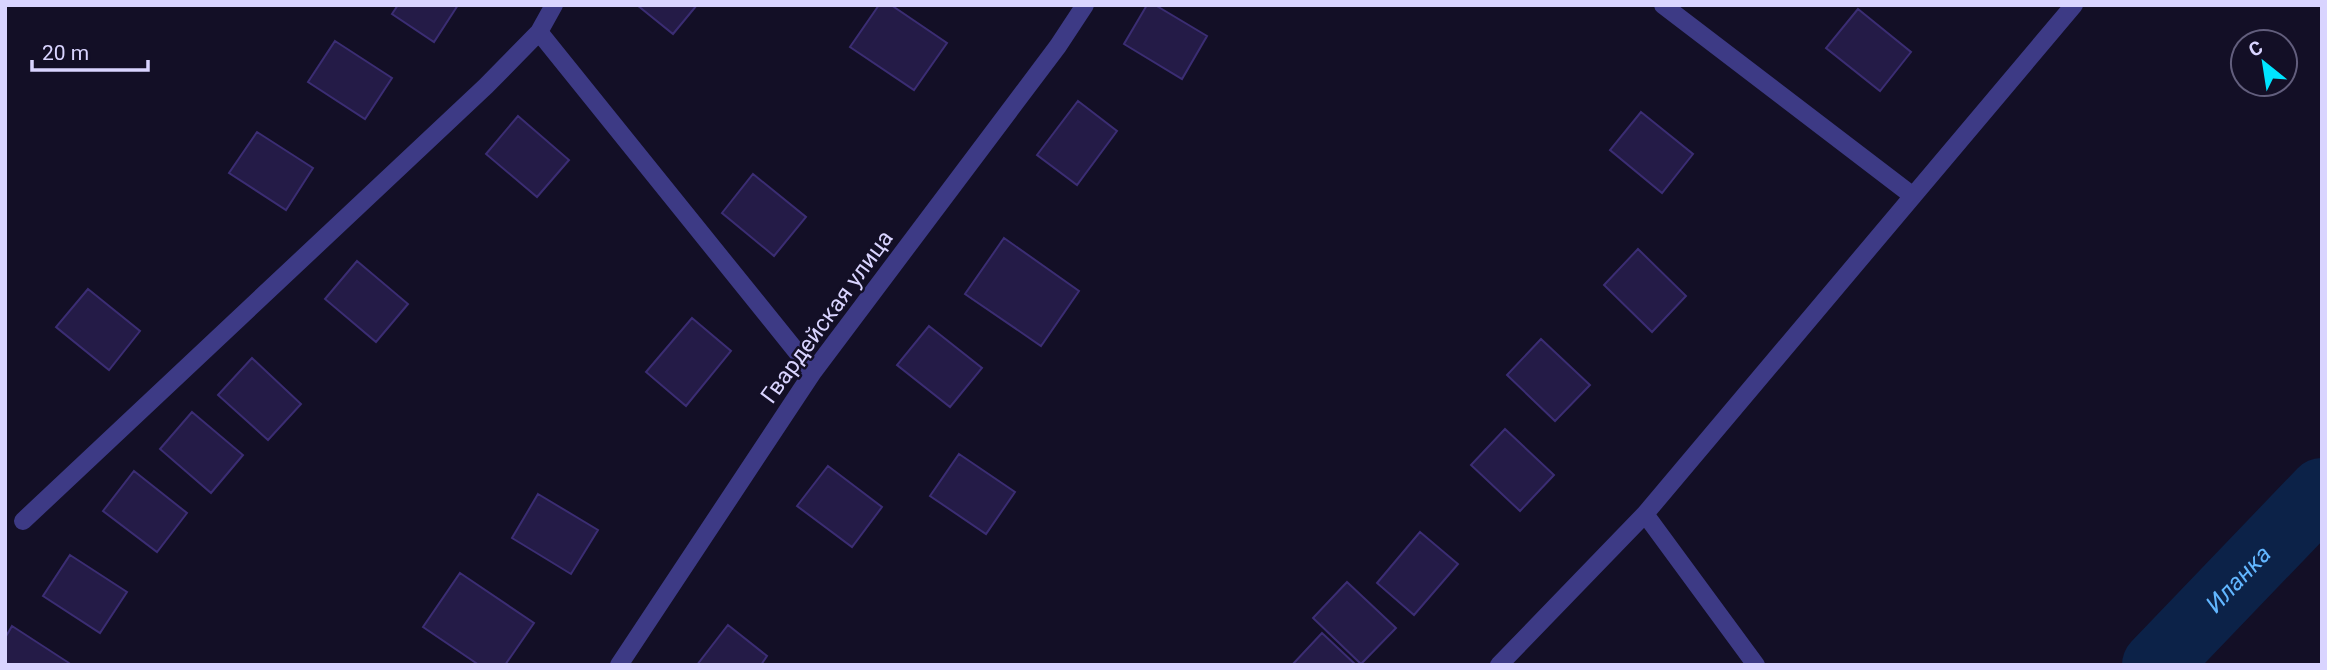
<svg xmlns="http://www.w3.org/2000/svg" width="2327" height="670" font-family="Roboto,sans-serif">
<rect width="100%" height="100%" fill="#130f26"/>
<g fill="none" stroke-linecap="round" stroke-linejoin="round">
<path stroke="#0c2248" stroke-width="68" id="s1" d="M 2156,665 L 2322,492"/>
</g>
<path fill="#241b47" stroke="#3b2d73" stroke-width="2" d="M 398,5 L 458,5 L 434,42 L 392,14 Z
M 637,5 L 697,5 L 673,34 Z
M 879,5 L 891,5 L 947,43 L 914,90 L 850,47 Z
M 1147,5 L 1155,5 L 1207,36 L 1182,79 L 1124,44 Z
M 1858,9 L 1911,52 L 1880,91 L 1826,48 Z
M 335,41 L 392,78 L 365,119 L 308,82 Z
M 1078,101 L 1117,131 L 1077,185 L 1037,155 Z
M 1641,112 L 1693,154 L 1662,193 L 1610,150 Z
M 518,116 L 569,160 L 537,197 L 486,154 Z
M 257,132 L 313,168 L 286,210 L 229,173 Z
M 753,174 L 806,217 L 774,256 L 722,213 Z
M 1004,238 L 1079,291 L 1041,346 L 965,294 Z
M 1638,249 L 1686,296 L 1652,332 L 1604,285 Z
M 357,261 L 408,304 L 376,342 L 325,299 Z
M 88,289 L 140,331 L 109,370 L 56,327 Z
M 692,318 L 731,351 L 686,406 L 646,372 Z
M 929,326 L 982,368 L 950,407 L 897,365 Z
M 1541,339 L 1590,385 L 1555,421 L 1507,375 Z
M 252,358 L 301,404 L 268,440 L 218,395 Z
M 192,412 L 243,455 L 211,493 L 160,449 Z
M 1505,429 L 1554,475 L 1520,511 L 1471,465 Z
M 959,454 L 1015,492 L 986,534 L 930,496 Z
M 828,466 L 882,507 L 852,547 L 797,506 Z
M 134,471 L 187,513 L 157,552 L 103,511 Z
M 538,494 L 598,530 L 571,574 L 512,538 Z
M 1420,532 L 1458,564 L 1414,615 L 1377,583 Z
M 70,555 L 127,592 L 100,633 L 43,596 Z
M 460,573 L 534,623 L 505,665 L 479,665 L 423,627 Z
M 1347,582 L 1396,628 L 1361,664 L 1313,618 Z
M 728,625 L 767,656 L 761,665 L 697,665 Z
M 12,626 L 69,663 L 68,665 L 5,665 L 5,638 Z
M 1322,633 L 1356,665 L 1292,665 Z"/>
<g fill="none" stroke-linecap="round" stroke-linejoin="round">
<path stroke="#3d3a85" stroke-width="18" d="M 1663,5 L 1913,196
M 539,32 L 813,372
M 23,521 L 486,86 L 539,32 L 554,5
M 619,665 L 813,372 L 1058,46 L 1085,5
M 1499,665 L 1645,514
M 1756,665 L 1645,514 L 2074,5"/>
</g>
<g text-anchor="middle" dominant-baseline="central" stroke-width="5" stroke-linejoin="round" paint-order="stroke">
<g font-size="23" fill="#d9d4ff" stroke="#130f26">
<text transform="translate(827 317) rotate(-54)">Гвардейская улица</text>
</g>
<g font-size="24" font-style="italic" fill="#62b6ff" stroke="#130f26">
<text stroke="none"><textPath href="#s1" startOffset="119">Иланка</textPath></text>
</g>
</g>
<rect width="2327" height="670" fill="none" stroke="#d9d4ff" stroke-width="14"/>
<g transform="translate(2264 63) rotate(330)"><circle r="33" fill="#130f26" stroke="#625e7d" stroke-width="2"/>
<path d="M0-5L12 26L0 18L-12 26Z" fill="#00e5ff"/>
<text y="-10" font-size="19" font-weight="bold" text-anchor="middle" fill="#d9d4ff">С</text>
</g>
<path d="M32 60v10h116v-10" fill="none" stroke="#d9d4ff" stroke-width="3.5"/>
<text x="42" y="60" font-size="21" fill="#d9d4ff" stroke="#130f26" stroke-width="5" paint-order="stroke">20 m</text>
</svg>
